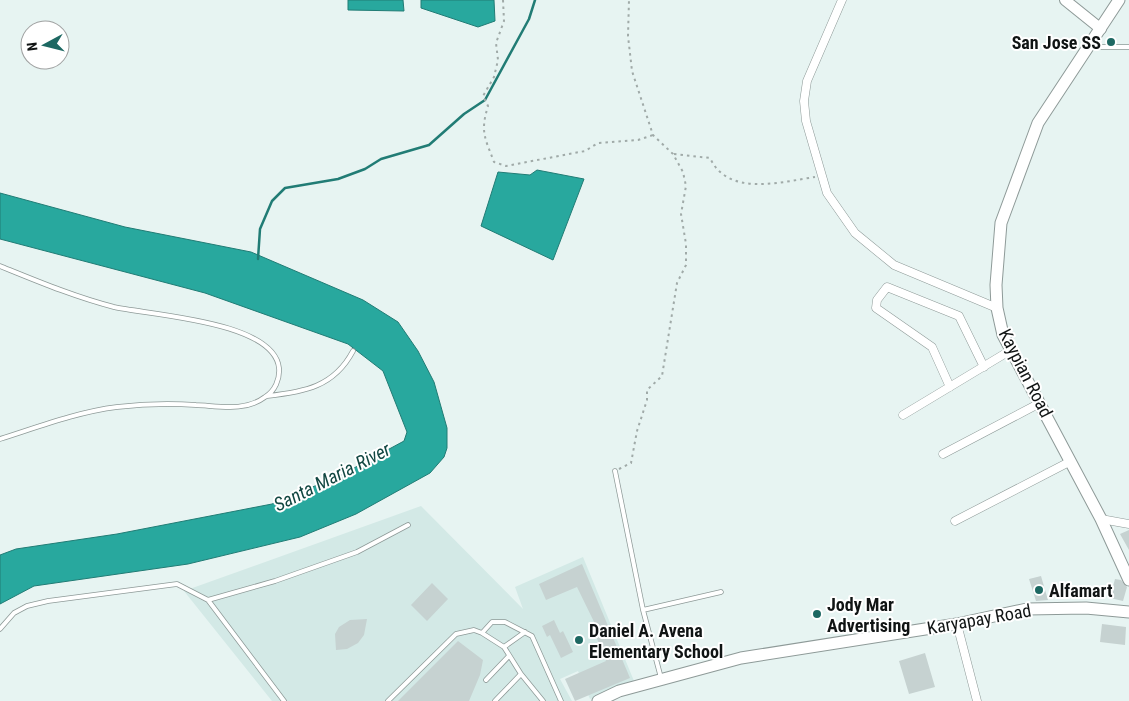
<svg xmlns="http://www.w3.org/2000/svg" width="1129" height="701" font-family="'Roboto Condensed',sans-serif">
<rect width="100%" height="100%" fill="#e7f4f2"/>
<path fill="#d3e9e6" d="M 421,506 L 523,609 L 515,587 L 583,557 L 634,681 L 590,699 L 578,671 L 560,679 L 572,701 L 272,701 L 184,591 Z"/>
<path fill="#28a89e" stroke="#217c75" d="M 348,0 L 403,0 L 404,11 L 348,10 Z
M 421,0 L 494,0 L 495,21 L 478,27 L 421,8 Z
M 537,170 L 584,179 L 553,260 L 481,226 L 498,172 L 530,175 Z
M 0,193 L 125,227 L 251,252 L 363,300 L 398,322 L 418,351 L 434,382 L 447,428 L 447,448 L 444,457 L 430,473 L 356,514 L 300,537 L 188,564 L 34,586 L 0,604 L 0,555 L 16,549 L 117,534 L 272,504 L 341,475 L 404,441 L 407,432 L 383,371 L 348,344 L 205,293 L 0,239 Z"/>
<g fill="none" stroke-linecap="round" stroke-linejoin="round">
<path stroke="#217c75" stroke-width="2.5" d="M 258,259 L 260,229 L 272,201 L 285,188 L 338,179 L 365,169 L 381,159 L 429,145 L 464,114 L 485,100 L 529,19 L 535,0"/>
</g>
<path fill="#c6d2d1" d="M 1129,530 L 1129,550 L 1120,534 Z
M 582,564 L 630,678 L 575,701 L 565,679 L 606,661 L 594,631 L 598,630 L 577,587 L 546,600 L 539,584 Z
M 1041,576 L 1048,600 L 1036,601 L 1029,579 Z
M 1115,579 L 1121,580 L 1127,587 L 1123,601 L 1110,598 Z
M 432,583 L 448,599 L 427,621 L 411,605 Z
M 367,619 L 364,635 L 358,643 L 347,649 L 336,650 L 335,634 L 339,627 L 350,620 Z
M 554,620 L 560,633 L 563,631 L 573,652 L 561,658 L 550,635 L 547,637 L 542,626 Z
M 1102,624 L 1126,627 L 1125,645 L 1100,642 Z
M 458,641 L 483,660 L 480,675 L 469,701 L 398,701 Z
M 925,653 L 935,687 L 909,694 L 899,661 Z"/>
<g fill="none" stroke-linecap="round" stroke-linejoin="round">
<g stroke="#8e9a98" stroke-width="5.5">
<path id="service" d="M 1091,47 L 1129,47
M 0,266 C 37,281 75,297 114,307 C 150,315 274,321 279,368 C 280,379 275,391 265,397 C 245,412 219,406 196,405 C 170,403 142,404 117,407 C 77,412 38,427 0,439
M 267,396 C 304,392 334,387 353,351
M 615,471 L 643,610 L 661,678
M 208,600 L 275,581 L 357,552 L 408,525
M 643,610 L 721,592
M 0,629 L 14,613 L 27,606 L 48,601 L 177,584 L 208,600 L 284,701
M 482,633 L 492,622 L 505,622 L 532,636 L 561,701
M 504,647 L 525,632
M 486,680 L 509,656
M 388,701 L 456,634 L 474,630 L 482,633 L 504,647 L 521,674 L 543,701
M 495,701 L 521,674"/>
</g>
<g stroke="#8e9a98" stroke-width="9">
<path id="minor" d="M 842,0 L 807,81 L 804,101 L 806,121 L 827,193 L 855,233 L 894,265 L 997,308
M 950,387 L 932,347 L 876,308 L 877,300 L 887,287 L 959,316 L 984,367
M 903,415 L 1011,350
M 943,454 L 1040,403
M 1101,519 L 1129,524
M 955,521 L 1071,461
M 957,624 L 977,701"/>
</g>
<g stroke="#8e9a98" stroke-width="12">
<path id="tertiary" d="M 1065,0 L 1101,29"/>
</g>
<g stroke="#8e9a98" stroke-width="13">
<path id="secondary" d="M 1119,0 L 1038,123 L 1001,223 L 996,285 L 997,308 L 1003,335 L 1101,519 L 1129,580
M 598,701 L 619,691 L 741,658 L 957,624 L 1027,609 L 1086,608 L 1129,612"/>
</g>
<path stroke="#a0aaa8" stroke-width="2" stroke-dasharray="2.5 4" stroke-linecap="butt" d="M 503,0 L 504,21 L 496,43 L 498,60 L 494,77 L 483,96 L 488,106 C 480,132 485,138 494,162 L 506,166 L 585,151 L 598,143 L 638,140 L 653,135
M 674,154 L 710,158 C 728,197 781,182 815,177
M 619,469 L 631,463 L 637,431 L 647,400 L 647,390 L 662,376 L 677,283 L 686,265 L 686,244 L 681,214 L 686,186 L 683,172 L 673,154 L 653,135 L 632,71 L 628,36 L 629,0"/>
<use href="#service" stroke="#fff" stroke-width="4"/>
<use href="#minor" stroke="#fff" stroke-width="8"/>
<use href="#tertiary" stroke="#fff" stroke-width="10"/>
<use href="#secondary" stroke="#fff" stroke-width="11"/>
</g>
<g fill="#1d6862" stroke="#fff" stroke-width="2">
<circle cx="1111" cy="42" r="5"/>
<circle cx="1039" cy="590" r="5"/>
<circle cx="817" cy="614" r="5"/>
<circle cx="579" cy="640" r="5"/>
</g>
<g text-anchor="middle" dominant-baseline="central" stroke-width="4" stroke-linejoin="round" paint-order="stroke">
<g font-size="18" font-weight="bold" fill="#101414" stroke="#fff" text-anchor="start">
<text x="1101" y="42" text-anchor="end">San Jose SS</text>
<text x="1049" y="590">Alfamart</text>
<text x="827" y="604">Jody Mar<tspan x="827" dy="21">Advertising</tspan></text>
<text x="589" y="630">Daniel A. Avena<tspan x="589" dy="21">Elementary School</tspan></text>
</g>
<g font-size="18" fill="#101414" stroke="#fff">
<text transform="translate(1026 373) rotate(63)">Kaypian Road</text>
<text transform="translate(979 619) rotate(-10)">Karyapay Road</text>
</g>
<g font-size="19" font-style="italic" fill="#124742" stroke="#fff">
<text transform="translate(332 477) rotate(-27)">Santa Maria River</text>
</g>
</g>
<g transform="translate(45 45) rotate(263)"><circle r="24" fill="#ffffff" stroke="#9fa1a1"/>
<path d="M0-4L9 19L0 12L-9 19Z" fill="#1d6862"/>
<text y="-8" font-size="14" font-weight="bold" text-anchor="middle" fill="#101414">N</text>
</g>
</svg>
